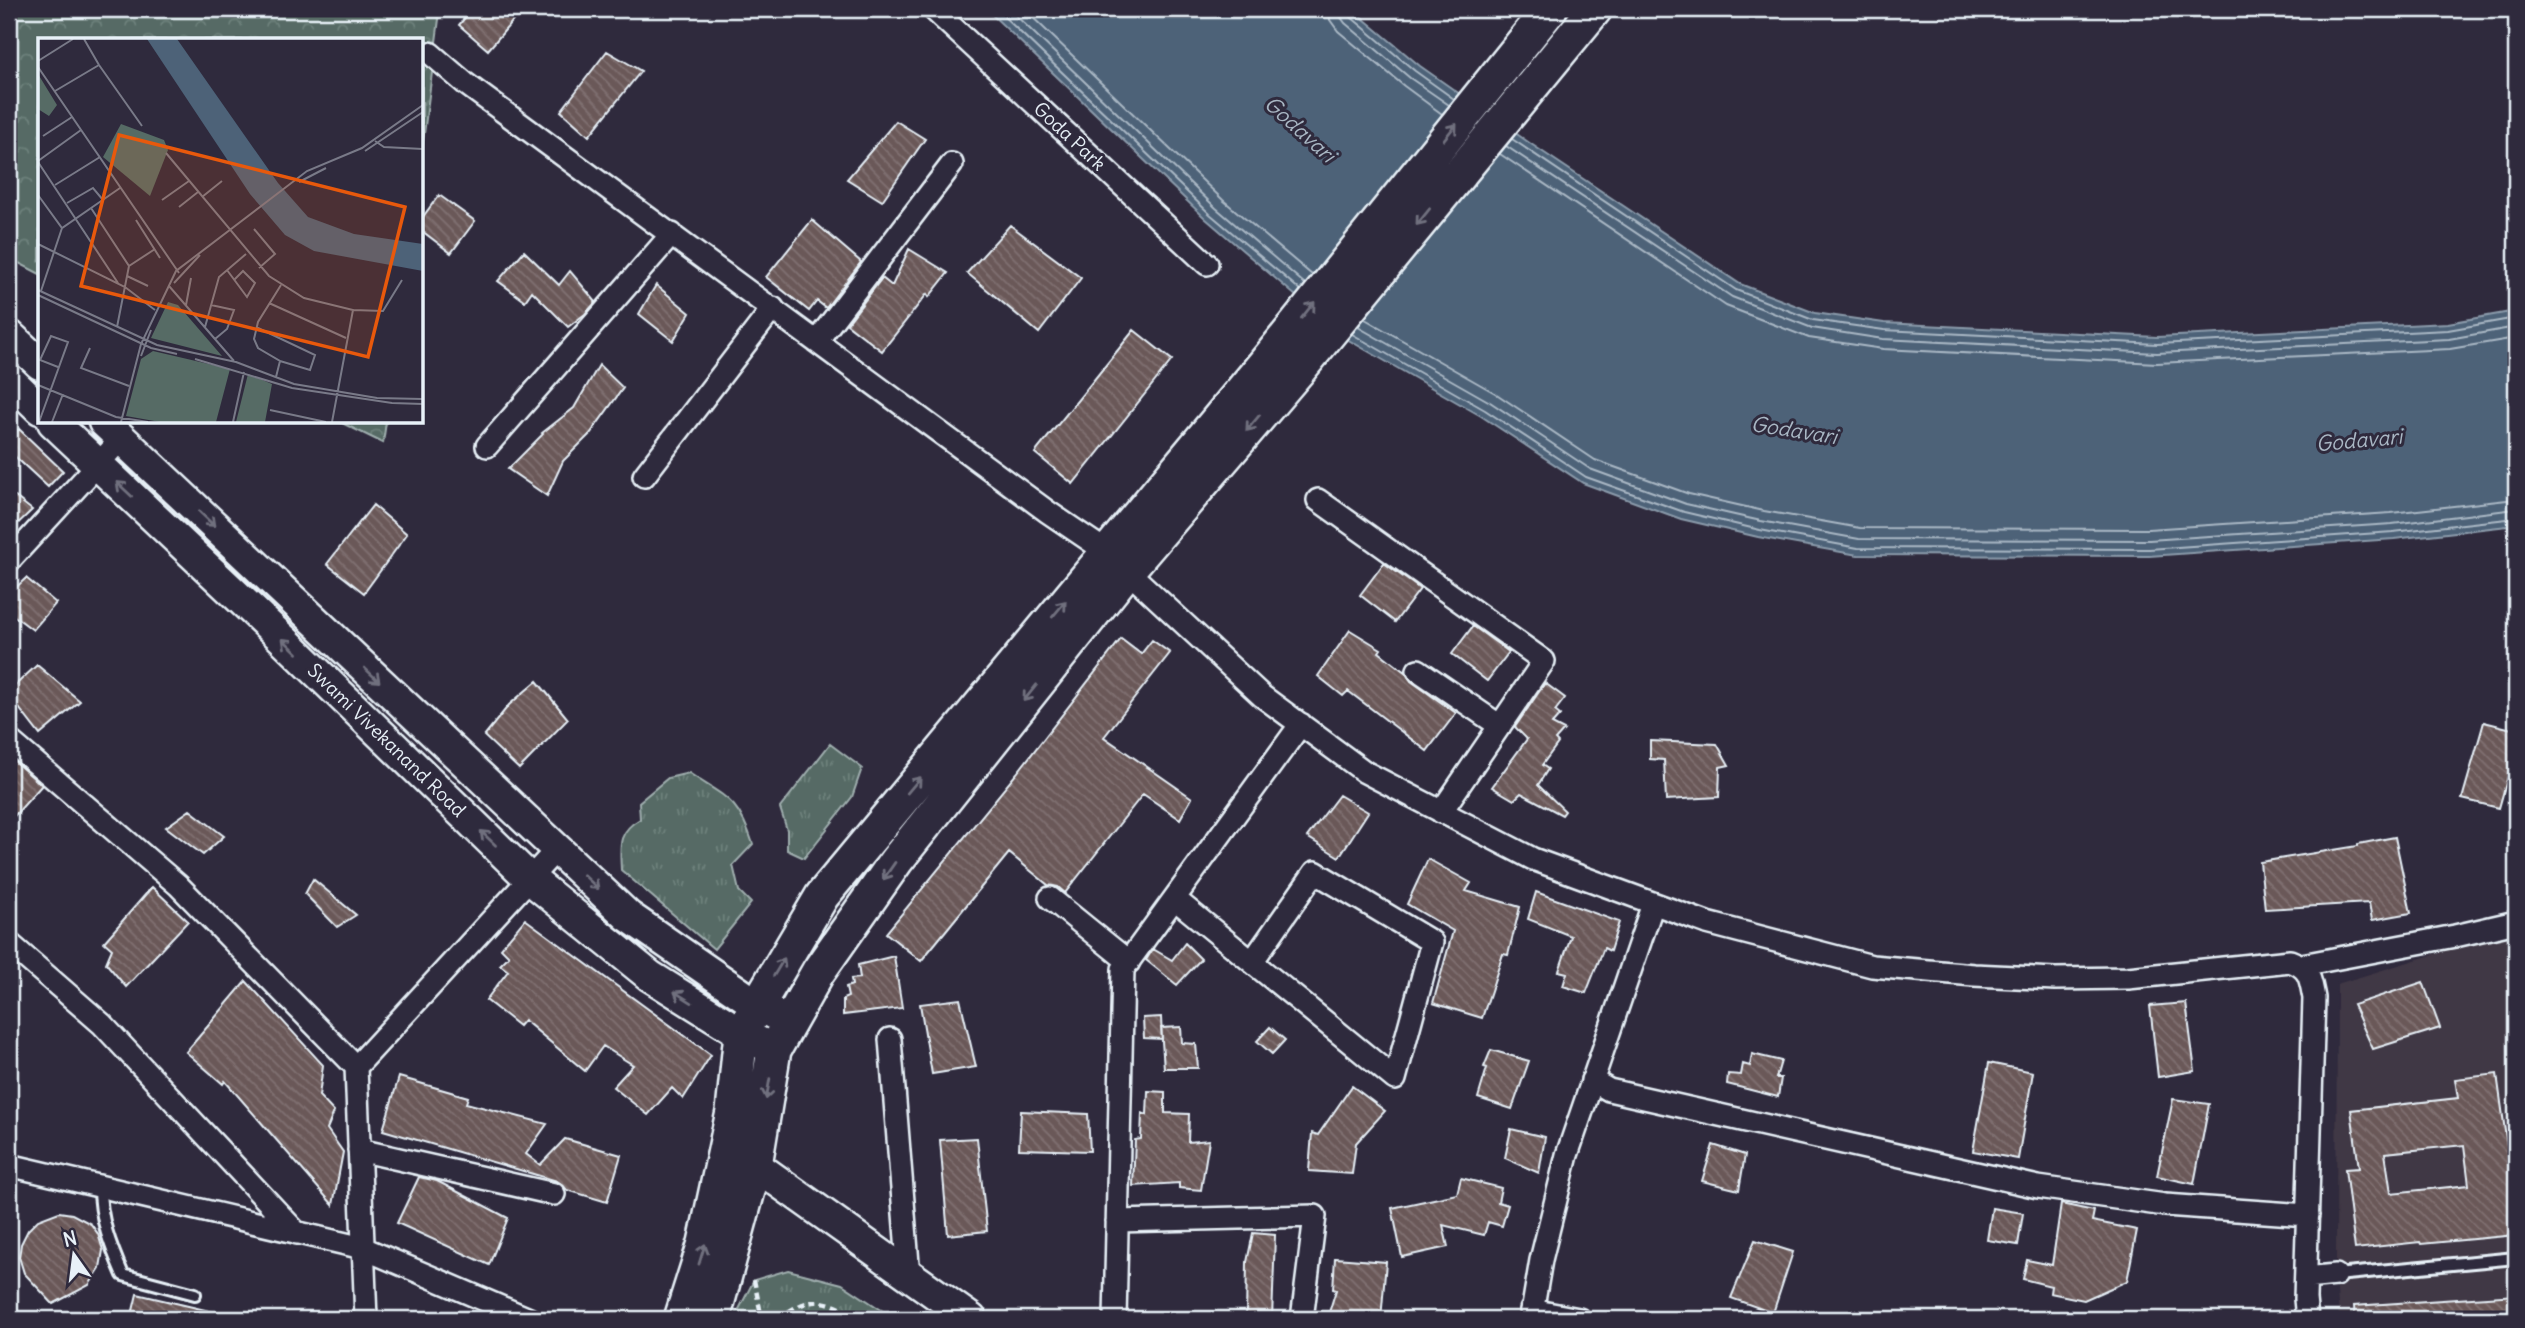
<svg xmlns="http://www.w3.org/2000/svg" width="2525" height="1328" font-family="Delius,sans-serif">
<defs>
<pattern id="grass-tufts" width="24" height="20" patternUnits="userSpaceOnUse" patternTransform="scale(1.75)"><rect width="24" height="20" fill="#566b65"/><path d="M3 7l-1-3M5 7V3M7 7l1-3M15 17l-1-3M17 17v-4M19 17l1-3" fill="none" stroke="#6e817c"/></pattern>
<pattern id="forest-crowns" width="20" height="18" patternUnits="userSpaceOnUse" patternTransform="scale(1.75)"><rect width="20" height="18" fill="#566b65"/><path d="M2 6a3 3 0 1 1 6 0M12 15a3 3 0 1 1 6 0" fill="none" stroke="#6e817c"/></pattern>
<pattern id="building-back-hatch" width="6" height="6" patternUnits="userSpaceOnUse" patternTransform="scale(1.75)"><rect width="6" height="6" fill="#6b5959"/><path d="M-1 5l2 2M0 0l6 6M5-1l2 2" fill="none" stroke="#807172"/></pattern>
</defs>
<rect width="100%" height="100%" fill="#2f2a3d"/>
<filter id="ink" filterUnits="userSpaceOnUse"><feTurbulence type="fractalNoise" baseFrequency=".0143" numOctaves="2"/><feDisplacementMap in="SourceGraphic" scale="14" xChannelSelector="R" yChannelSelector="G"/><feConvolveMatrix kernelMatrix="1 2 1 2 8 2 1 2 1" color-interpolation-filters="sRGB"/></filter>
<g filter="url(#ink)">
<path fill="#413845" d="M 2516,929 L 2516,1319 L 2339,1319 L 2336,1275 L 2337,984 Z"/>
<path fill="url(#grass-tufts)" stroke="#9faeae" stroke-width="2" d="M 830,744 L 862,768 L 852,797 L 804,858 L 787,850 L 787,830 L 780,808 Z
M 689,773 C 726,798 738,798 753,844 L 733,865 L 739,891 L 751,903 L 714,949 L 621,870 C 620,846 617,832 640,819 L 639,802 L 668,778 Z
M 788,1270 L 842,1284 L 895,1319 L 734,1319 L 754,1280 Z"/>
<path fill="url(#forest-crowns)" stroke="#9faeae" stroke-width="2" d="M 9,9 L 431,9 L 439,19 L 422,149 L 422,40 L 40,40 L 40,274 L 9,258 Z
M 340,422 L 386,422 L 383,443 Z"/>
<path fill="#4d6278" stroke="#8b9bab" stroke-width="2" d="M 986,9 L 1352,9 L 1420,66 L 1531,144 L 1740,284 L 1815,313 L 1884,323 L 2157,337 L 2448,323 L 2516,311 L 2516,525 L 2394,539 L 2149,556 L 1858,555 L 1758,537 L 1681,519 L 1583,483 L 1481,416 L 1345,338 L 1206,219 Z"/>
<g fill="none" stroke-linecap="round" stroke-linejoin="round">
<path stroke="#aab8c5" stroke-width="2" d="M 996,9 L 1210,214 L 1300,290
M 1009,9 L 1216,208 L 1305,284
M 1024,9 L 1223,200 L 1312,275
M 1329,9 L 1330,20 L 1338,31 L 1404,86 L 1442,114
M 1339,9 L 1340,16 L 1345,23 L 1410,78 L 1449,105
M 1348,9 L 1351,17 L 1415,71 L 1454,99
M 1512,139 L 1736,290 L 1813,320 L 1884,330 L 2157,344 L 2448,330 L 2516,318
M 1506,146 L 1732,297 L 1812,328 L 1883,339 L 2157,353 L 2449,339 L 2516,327
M 1500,154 L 1726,306 L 1809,338 L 1883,349 L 2157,363 L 2450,349 L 2516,338
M 1365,319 L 1495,393 L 1595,460 L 1689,494 L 1764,511 L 1860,528 L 2148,529 L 2391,513 L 2516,499
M 1358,327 L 1490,402 L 1590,469 L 1686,504 L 1761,521 L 1859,539 L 2149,540 L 2392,524 L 2516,509
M 1352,334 L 1485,410 L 1586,477 L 1684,512 L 1760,530 L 1858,548 L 2149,549 L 2393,532 L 2516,518"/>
</g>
<path fill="url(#building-back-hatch)" stroke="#e8f1f8" stroke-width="2" fill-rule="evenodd" d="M 472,9 L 523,9 L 488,50 L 459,25 Z
M 607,51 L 641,71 L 589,136 L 561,111 Z
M 896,121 L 925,139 L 882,201 L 847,179 Z
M 439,195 L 475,221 L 451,253 L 422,231 L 422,218 Z
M 812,220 L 861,262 L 826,308 L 817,301 L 809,311 L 766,277 Z
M 1010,225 L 1081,278 L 1039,333 L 967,273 Z
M 909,249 L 948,273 L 929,297 L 927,294 L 882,351 L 847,324 L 882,278 L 892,286 Z
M 524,251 L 559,285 L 570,271 L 596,302 L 585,314 L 568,327 L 532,291 L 525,301 L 498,281 Z
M 656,285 L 690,313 L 673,341 L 639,314 Z
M 1134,330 L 1172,360 L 1073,484 L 1035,453 Z
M 599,365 L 623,388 L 590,434 L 563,461 L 547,496 L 508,469 L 543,434 L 542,433 L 574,408 Z
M 19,429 L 63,471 L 48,487 L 9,451 L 9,440 Z
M 9,492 L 32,510 L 9,532 Z
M 373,505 L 407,534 L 364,593 L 327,564 Z
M 1384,563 L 1420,589 L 1395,622 L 1360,595 Z
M 26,578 L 56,603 L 33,630 L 9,612 L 9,594 Z
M 1473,626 L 1509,652 L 1487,681 L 1452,654 Z
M 1350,630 L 1381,649 L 1379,652 L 1406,673 L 1411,681 L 1456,713 L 1427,751 L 1348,691 L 1343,696 L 1318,676 Z
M 1121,639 L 1141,654 L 1152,640 L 1170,653 L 1104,737 L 1192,798 L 1180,819 L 1143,794 L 1065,893 L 1058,887 L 1048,885 L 1009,853 L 921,961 L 886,933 L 1017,773 Z
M 37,665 L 80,701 L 40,735 L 9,695 L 9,691 Z
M 537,681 L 568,719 L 519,769 L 484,736 L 509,705 Z
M 1545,683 L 1565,698 L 1555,711 L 1560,715 L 1552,724 L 1564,730 L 1555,740 L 1558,743 L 1542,765 L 1548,769 L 1538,785 L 1565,811 L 1562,815 L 1521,793 L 1514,800 L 1492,787 L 1527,739 L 1515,727 Z
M 2484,722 L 2516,730 L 2516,748 L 2499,808 L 2462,799 Z
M 1650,741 L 1717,744 L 1729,765 L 1720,767 L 1719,797 L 1666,800 L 1664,760 L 1650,759 Z
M 9,757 L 42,785 L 9,822 Z
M 1339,795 L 1368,812 L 1339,857 L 1307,837 Z
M 190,810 L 224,836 L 203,855 L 166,827 Z
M 2395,837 L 2411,913 L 2372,920 L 2369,903 L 2265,909 L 2260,862 L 2358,846 L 2358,844 Z
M 1428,859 L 1471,883 L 1466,891 L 1520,907 L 1508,955 L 1503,954 L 1482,1018 L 1433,1003 L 1453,931 L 1407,904 Z
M 313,879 L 356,915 L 337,927 L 305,894 Z
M 152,887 L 188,921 L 126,987 L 106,963 L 112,949 L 104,942 Z
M 1536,892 L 1619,922 L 1610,951 L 1604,948 L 1586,993 L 1563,986 L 1567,973 L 1559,971 L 1571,936 L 1528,919 Z
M 525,919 L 711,1055 L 683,1099 L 672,1088 L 648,1115 L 613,1087 L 633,1065 L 603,1046 L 585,1071 L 524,1020 L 519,1026 L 486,1000 L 508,971 L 500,965 L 509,956 L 501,948 Z
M 1185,943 L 1201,959 L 1177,985 L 1146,960 L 1153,949 L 1172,960 Z
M 894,956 L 902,1008 L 843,1015 L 843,999 L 848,997 L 846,987 L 852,985 L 851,979 L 860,978 L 858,965 Z
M 246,981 L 323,1065 L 319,1096 L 334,1112 L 327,1129 L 343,1152 L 333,1205 L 225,1081 L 223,1084 L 186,1052 Z
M 2423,982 L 2440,1028 L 2373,1049 L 2353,1005 Z
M 960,999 L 976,1067 L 932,1074 L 920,1004 Z
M 2186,1003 L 2195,1071 L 2158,1077 L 2150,1006 Z
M 1161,1017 L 1162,1039 L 1144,1038 L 1143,1018 Z
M 1181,1027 L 1182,1043 L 1196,1044 L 1198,1068 L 1164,1068 L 1161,1028 Z
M 1270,1027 L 1285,1040 L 1272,1054 L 1257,1041 Z
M 1491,1050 L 1529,1061 L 1512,1109 L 1478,1098 L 1487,1068 L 1484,1067 Z
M 1752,1054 L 1781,1061 L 1776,1078 L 1781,1078 L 1778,1097 L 1727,1084 L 1728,1074 L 1741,1075 L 1743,1064 L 1750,1066 Z
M 1989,1063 L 2033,1072 L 2018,1159 L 1973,1151 Z
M 2497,1074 L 2516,1210 L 2516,1235 L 2421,1244 L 2420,1242 L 2355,1249 L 2345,1169 L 2359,1168 L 2351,1110 L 2458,1098 L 2455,1079 ZM 2464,1145 L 2469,1185 L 2391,1193 L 2385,1153 Z
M 399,1077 L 468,1097 L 466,1103 L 547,1124 L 526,1154 L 540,1165 L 565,1139 L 621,1155 L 607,1202 L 567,1190 L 563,1185 L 557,1181 L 383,1130 Z
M 1352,1086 L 1385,1111 L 1356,1143 L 1352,1174 L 1309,1171 L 1312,1133 L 1318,1135 Z
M 1148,1091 L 1165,1092 L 1165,1113 L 1189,1114 L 1188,1142 L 1209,1140 L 1201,1190 L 1179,1188 L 1179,1183 L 1133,1186 L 1135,1140 L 1141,1139 L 1142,1113 L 1147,1115 Z
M 2173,1099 L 2209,1104 L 2194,1184 L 2157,1176 Z
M 1021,1111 L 1088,1114 L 1090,1151 L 1019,1149 Z
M 1511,1129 L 1545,1137 L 1539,1173 L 1505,1158 Z
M 977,1138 L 987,1231 L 948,1235 L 940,1140 Z
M 1713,1145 L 1745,1155 L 1739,1190 L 1702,1181 Z
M 419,1177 L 437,1181 L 508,1218 L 489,1265 L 397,1223 Z
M 1461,1178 L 1501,1188 L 1498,1202 L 1508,1205 L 1502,1226 L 1488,1222 L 1484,1235 L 1443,1225 L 1448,1247 L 1402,1257 L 1392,1208 L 1457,1194 Z
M 2061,1204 L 2094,1211 L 2092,1221 L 2137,1230 L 2127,1281 L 2084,1300 L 2050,1293 L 2051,1286 L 2023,1279 L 2027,1260 L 2052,1265 Z
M 1992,1208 L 2023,1213 L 2018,1245 L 1987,1240 Z
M 59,1212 L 72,1214 L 91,1224 L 98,1234 L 103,1250 L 100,1268 L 89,1285 L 53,1304 L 24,1273 L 19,1257 L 21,1244 L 28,1230 L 38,1220 Z
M 1253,1233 L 1275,1235 L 1272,1319 L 1246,1317 L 1247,1262 Z
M 1755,1240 L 1793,1252 L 1773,1313 L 1731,1298 Z
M 1335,1258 L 1386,1262 L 1381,1319 L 1327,1319 L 1336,1290 L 1333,1289 Z
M 137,1294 L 214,1312 L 213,1319 L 131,1319 Z
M 2516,1295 L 2516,1319 L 2355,1319 L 2354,1306 Z"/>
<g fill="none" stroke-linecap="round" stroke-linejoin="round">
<g stroke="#e8f1f8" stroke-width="16">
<path id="lane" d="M 100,1187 C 100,1219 110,1245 123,1275 L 195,1294
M 2336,1275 L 2516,1258"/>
</g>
<g stroke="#e8f1f8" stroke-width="26">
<path id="street" d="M 933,9 L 1207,264
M 430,53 L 466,84 L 1048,512 L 1107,552 L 1262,696 L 1365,772 L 1533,859 L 1707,923 L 1872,966 L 1974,975 L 2055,979 L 2128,978 L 2290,961 C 2310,968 2310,978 2314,998 L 2305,1299 L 2307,1319
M 817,341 L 952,164
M 487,446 L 672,234
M 644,476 L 773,308
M 1318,500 L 1544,661 L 1441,812
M 9,561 L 122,438
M 1418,670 L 1500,726
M 9,740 L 178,885 L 356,1067 L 366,1319
M 1050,898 L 1129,962
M 1175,899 L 1395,1079 L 1432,942 L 1315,872 L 1252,962
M 9,943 L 102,1024 L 297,1233
M 2302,965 L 2455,936 L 2516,922
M 890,1039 L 909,1276
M 356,1067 L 557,849
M 1592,1080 L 1609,1090 L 2038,1187 L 2165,1205 L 2308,1215
M 359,1150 L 554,1194
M 9,1165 L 363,1248 L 529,1319
M 1117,1221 L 1315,1216 L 1302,1319
M 2306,1278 L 2336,1275
M 1531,1310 L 1579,1319
M 1115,1319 L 1123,969 L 1301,724
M 1531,1319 L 1541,1260 L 1567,1155 L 1653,904"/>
</g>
<g stroke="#e8f1f8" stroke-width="35">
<path id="secondary" d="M 9,335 L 40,364
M 9,379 L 40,409
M 53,422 L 285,641 L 529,878 L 650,976 L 741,1033 L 774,1050
M 104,422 L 628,916 L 757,1005 L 789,1022
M 735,1155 L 755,1165 L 971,1319"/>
</g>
<g stroke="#e8f1f8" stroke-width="38">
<path id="primary" d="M 681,1319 L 705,1243 L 725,1150 L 733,1112 L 741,1033 L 822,896 L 1265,363 L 1550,9
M 713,1319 L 755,1165 L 774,1050 L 818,972 L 896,861 L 1127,571 L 1298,371 L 1595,9"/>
</g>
<path stroke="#e8f1f8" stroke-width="4.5" stroke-dasharray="7 5" stroke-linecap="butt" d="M 754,1280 L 762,1319
M 779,1319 C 808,1294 828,1298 858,1319"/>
<use href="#lane" stroke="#2f2a3d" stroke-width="10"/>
<use href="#street" stroke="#2f2a3d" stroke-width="21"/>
<use href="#secondary" stroke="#2f2a3d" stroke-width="30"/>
<use href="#primary" stroke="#2f2a3d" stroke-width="33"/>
</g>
<defs><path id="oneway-shaft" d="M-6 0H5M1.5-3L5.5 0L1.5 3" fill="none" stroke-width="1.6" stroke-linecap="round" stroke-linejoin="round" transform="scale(1.75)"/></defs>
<g stroke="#70707e">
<use href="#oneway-shaft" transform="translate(1450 132) rotate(-51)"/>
<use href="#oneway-shaft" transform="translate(1423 217) rotate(129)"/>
<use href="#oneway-shaft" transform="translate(1308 310) rotate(-51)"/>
<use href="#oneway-shaft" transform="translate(1253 423) rotate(130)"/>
<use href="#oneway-shaft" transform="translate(124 489) rotate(-137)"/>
<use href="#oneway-shaft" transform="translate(207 519) rotate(44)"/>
<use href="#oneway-shaft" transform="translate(1059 609) rotate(-50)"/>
<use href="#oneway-shaft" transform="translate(290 646) rotate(-136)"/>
<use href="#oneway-shaft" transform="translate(372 675) rotate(43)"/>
<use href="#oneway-shaft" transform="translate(1030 693) rotate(129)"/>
<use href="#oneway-shaft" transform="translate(914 785) rotate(-50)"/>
<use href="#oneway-shaft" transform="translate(488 838) rotate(-136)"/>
<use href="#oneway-shaft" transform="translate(889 871) rotate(125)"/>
<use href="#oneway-shaft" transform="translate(591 882) rotate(43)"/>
<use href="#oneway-shaft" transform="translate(779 967) rotate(-59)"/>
<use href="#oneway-shaft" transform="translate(683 997) rotate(-148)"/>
<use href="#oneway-shaft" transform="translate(768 1089) rotate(100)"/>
<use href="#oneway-shaft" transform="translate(702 1254) rotate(-73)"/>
</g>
</g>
<g text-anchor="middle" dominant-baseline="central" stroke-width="6" stroke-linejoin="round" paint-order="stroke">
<g font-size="19" fill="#e8f1f8" stroke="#2f2a3d">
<text transform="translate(1070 136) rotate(43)">Goda Park</text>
<text transform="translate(387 740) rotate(44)">Swami Vivekanand Road</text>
</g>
<g font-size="21" font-style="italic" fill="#aab8c5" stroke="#2f2a3d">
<text transform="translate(1300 129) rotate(42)">Godavari</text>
<text transform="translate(1794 430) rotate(9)">Godavari</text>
<text transform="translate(2359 440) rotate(-5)">Godavari</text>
</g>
</g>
<g transform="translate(38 38)">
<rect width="385" height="385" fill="#2f2a3d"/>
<path d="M 0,36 L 19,67 L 11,78 L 0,71 ZM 130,264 L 140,267 L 184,318 L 113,300 ZM 115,313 L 192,331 L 178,384 L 122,384 L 88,378 L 103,321 ZM 210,336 L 234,346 L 227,384 L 198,384 Z" fill="#566b65"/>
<path d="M 83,86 L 126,102 L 130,112 L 112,158 L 65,119 Z" fill="#566b65"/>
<path d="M 109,1 L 139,1 L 240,145 L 270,179 L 316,196 L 385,206 L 385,233 L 276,213 L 247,197 L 212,156 Z" fill="#4d6278"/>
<path fill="none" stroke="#797a88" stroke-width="2" d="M 46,1 L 61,27M 0,23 L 35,1M 0,29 L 141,235M 17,53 L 61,27 L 104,88M 5,98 L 34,79M 337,103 L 346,109 L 385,111M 327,113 L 385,74M 128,115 L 231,238 L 266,260 L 315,272 L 294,384M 0,123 L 43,92M 0,124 L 80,245M 261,144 L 288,130M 17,147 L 62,119M 0,157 L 24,190 L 82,150M 164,159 L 184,143M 124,162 L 151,143M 29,165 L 55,150 L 65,162M 141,169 L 160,154M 53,170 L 91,228 L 79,289M 98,182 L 122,220M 216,191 L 237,216 L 221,230M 0,206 L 87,249 L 117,272M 91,228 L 117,211M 189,232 L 209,259 L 217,245 L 205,233 L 196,242M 89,238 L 110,248M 136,245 L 162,217M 131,248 L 196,323M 0,252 L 119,307 L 198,324 L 256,346 L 339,360 L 385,361M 3,253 L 24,190M 0,257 L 113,310 L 139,316M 231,265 L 308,300M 148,267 L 153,240M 173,267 L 196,272 L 189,291 L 177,301M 315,272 L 345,273 L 364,242M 167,289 L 181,239 L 208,216M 218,289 L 277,317 L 272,332 L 242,323M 52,310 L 43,330 L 91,348M 103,318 L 113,292M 157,321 L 254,350 L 354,365M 238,339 L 242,323 L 220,310 L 216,301 L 220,284 L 243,247M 0,347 L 78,379 L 110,384M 354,365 L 385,366M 232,372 L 288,384M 1,384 L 30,304 L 13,298 L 2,322 L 20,329M 14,384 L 25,356M 83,384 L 103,306 L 138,233 L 269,133 L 324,110 L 385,67M 195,384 L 206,334"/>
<path fill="#e8590c" fill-opacity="0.15" stroke="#e8590c" stroke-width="3.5" d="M 81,97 L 367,169 L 330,319 L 43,248 Z"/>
<rect width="385" height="385" fill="none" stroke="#e8f1f8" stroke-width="3.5"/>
</g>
<rect width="2525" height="1328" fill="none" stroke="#2f2a3d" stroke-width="35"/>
<rect x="18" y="18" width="2490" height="1293" fill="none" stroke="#e8f1f8" stroke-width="2.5" filter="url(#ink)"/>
<g transform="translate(74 1255) rotate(346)" stroke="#2f2a3d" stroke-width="5" paint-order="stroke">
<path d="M0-5L12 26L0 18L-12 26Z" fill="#e8f1f8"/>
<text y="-10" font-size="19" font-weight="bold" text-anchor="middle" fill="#e8f1f8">N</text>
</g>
</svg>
